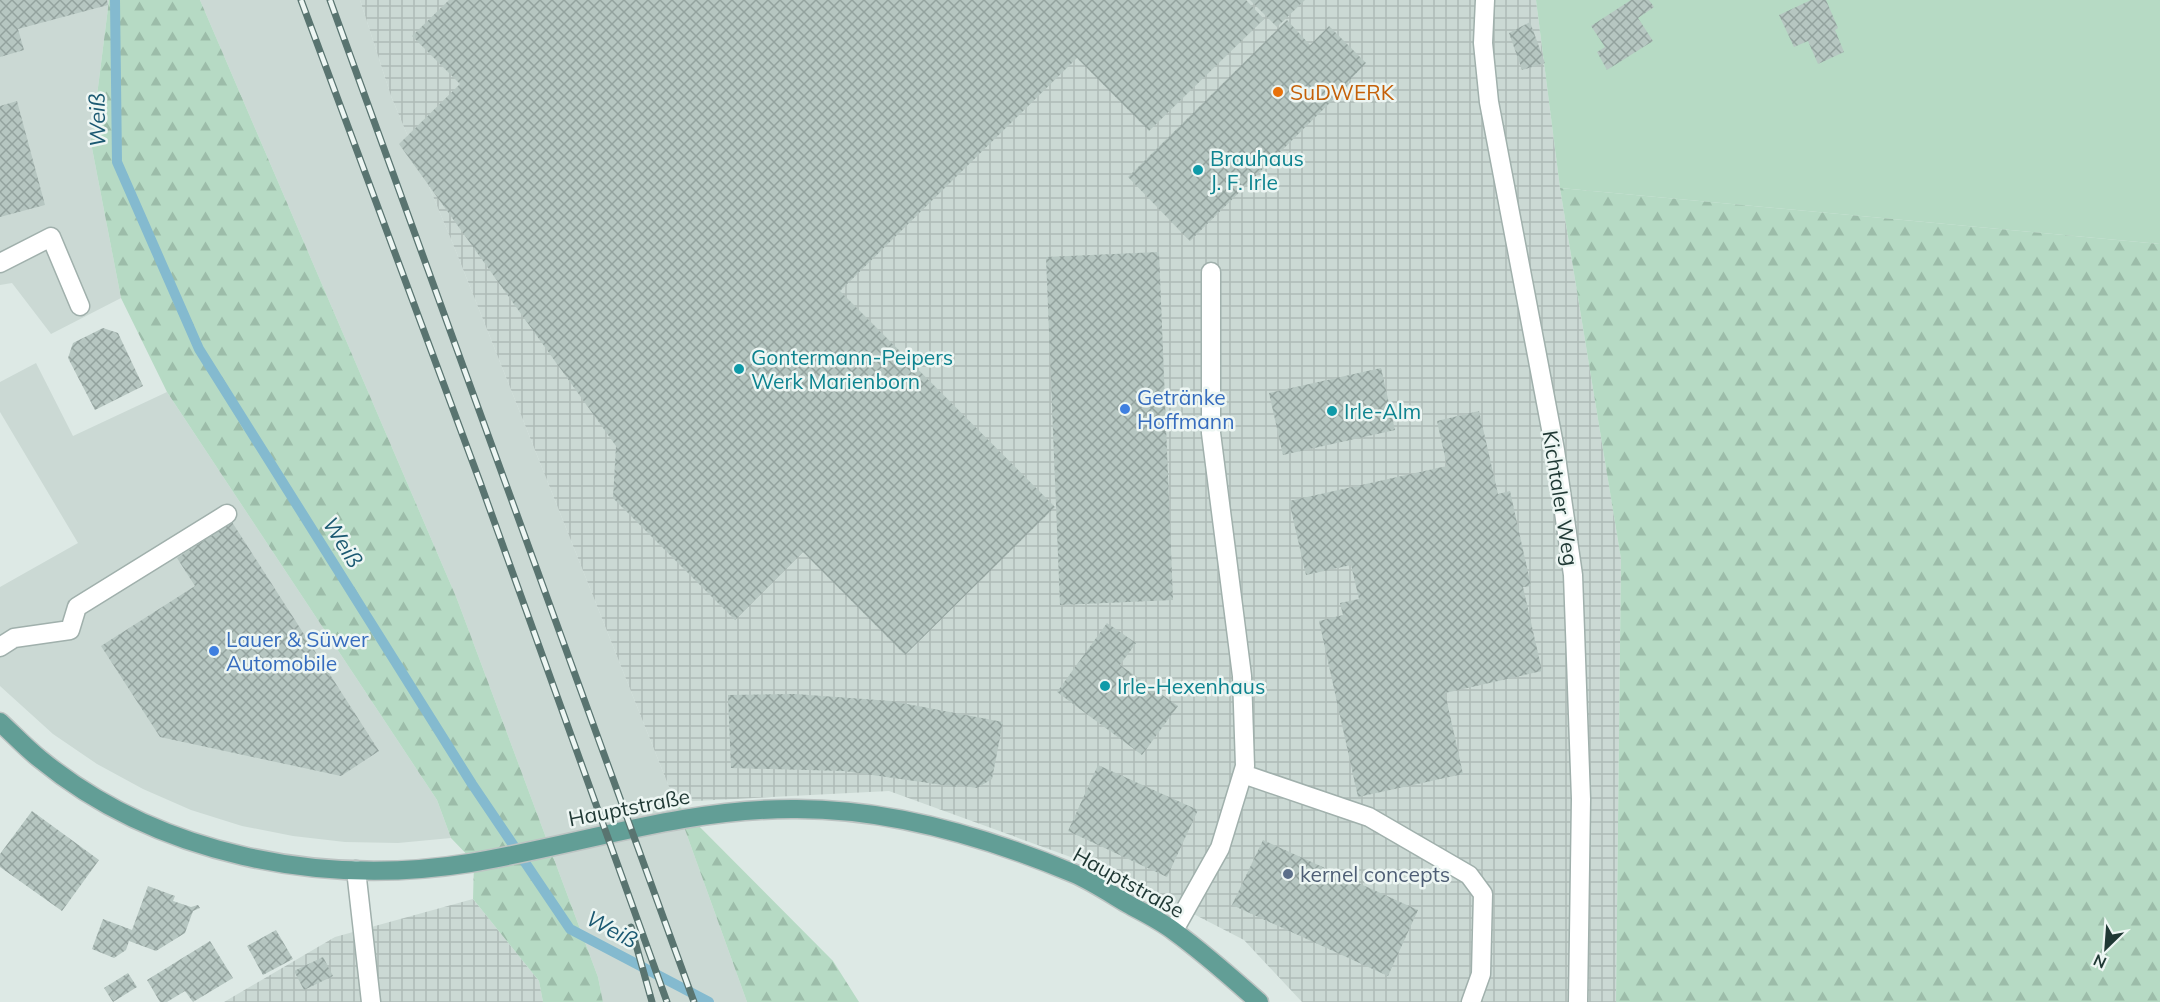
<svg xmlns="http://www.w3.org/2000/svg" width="2160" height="1002" font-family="Mulish,sans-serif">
<defs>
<pattern id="industrial-grid" width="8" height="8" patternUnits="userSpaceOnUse" patternTransform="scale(1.5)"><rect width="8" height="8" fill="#cbd9d4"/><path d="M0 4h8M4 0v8" fill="none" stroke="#aebbb7"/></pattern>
<pattern id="forest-firs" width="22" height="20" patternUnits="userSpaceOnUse" patternTransform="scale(1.5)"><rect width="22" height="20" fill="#b6dac4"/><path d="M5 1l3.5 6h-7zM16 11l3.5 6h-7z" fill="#9cbca9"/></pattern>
<pattern id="building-cross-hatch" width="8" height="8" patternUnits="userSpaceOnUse" patternTransform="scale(1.5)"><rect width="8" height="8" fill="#b6c6c1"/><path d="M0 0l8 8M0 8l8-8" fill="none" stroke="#93a29e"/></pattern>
</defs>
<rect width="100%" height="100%" fill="#dde9e5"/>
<path fill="#cbd9d4" d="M 0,0 L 109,0 L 91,143 L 121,298 L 51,334 L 12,283 L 0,285 Z
M 200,0 L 360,0 L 391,96 L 453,244 L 675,802 L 747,1002 L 603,1002 L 598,977 L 457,599 Z
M 36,363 L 73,436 L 167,392 L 437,800 L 451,838 L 398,843 L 345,842 L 293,836 L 242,826 L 191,810 L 143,789 L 97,764 L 53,734 L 0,686 L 0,587 L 78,543 L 0,412 L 0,382 Z"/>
<path fill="url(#industrial-grid)" d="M 360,0 L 1536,0 L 1560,188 L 1621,559 L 1616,1002 L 1302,1002 L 1244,940 L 1112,872 L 889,791 L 675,802 L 453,244 L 391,96 Z
M 473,899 L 539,981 L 543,1002 L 224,1002 L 335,937 Z"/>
<path fill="#b6dac4" d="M 1536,0 L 2160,0 L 2160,244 L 1560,188 Z"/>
<path fill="url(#forest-firs)" d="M 109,0 L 200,0 L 457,599 L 598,977 L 603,1002 L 543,1002 L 539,981 L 473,899 L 474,862 L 451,838 L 437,800 L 167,392 L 121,298 L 91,143 Z
M 1560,188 L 2160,244 L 2160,1002 L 1616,1002 L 1621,559 Z
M 675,802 L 833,961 L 859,1002 L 747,1002 Z"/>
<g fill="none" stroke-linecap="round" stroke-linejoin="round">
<path stroke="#84bacf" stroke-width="10" d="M 115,0 L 117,162 L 199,349 L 472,784 L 570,929 L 709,1002"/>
</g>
<path fill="url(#building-cross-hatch)" d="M 0,0 L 107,0 L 108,5 L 18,29 L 24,50 L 0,57 Z
M 449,0 L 1246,0 L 1264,19 L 1149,131 L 1077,58 L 840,291 L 1055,507 L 905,655 L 803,552 L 735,620 L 613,498 L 616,446 L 399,144 L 460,84 L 412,36 Z
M 1250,0 L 1305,0 L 1277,27 Z
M 1631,0 L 1649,0 L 1654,7 L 1638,18 L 1653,41 L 1607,70 L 1597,52 L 1605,47 L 1591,26 Z
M 1811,0 L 1826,0 L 1838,28 L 1835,30 L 1844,52 L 1818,64 L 1808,41 L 1794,47 L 1779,15 Z
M 1287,20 L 1310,45 L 1329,26 L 1366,63 L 1348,82 L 1349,84 L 1190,241 L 1128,177 Z
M 1530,22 L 1545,63 L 1522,70 L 1509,33 Z
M 17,101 L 45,205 L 0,217 L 0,106 Z
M 1159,252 L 1173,600 L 1060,605 L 1046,257 Z
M 103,328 L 118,333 L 143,386 L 95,410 L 68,358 L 73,343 Z
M 1381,368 L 1395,430 L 1283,455 L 1269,393 Z
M 1479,411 L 1498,494 L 1510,491 L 1531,586 L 1523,587 L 1542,671 L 1445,693 L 1463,774 L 1358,797 L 1319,621 L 1343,615 L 1340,603 L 1359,599 L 1351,565 L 1306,575 L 1289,501 L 1447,466 L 1437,421 Z
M 232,522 L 379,751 L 341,776 L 160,737 L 101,646 L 195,586 L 177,558 Z
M 1107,623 L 1136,643 L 1120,665 L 1178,706 L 1142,755 L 1057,692 Z
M 795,694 L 891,701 L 1003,722 L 992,779 L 977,788 L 958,785 L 957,787 L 844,771 L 731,768 L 728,695 Z
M 1098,765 L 1198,810 L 1167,877 L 1068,831 Z
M 32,811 L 99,860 L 62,911 L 0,867 L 0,854 Z
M 1263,840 L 1418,910 L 1388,976 L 1232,905 Z
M 148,886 L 175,896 L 173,901 L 191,907 L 198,905 L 200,908 L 193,911 L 185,933 L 156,951 L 129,941 L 126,950 L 114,958 L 92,949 L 103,919 L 132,930 Z
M 276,930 L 293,959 L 263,975 L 247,946 Z
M 210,941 L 233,978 L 193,1002 L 185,991 L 167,1002 L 160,1002 L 147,980 Z
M 323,957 L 333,976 L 304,990 L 294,971 Z
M 128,973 L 137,987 L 113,1002 L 104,988 Z"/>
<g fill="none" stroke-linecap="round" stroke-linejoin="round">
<g stroke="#a0b0ac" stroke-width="21">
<path id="minor" d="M 1485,0 L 1483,43 L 1489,102 L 1555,450 L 1573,575 L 1581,799 L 1578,1002
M 0,263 L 51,237 L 80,306
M 0,647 L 14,638 L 70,630 L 77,607 L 227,514
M 1243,774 L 1369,817 L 1469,875 L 1483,894 L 1481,974 L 1471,1002
M 356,870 L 371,1002
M 1174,930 L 1220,848 L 1245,766 L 1242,676 L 1211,433 L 1211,272"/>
</g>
<g stroke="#bcc3c2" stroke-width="21">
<path id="major" d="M 0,722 C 13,734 26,748 40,759 C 157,855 322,887 470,863 C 578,845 682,809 792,809 C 888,808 987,837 1075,874 C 1093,882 1111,894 1128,904 C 1144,913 1161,921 1175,932 C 1204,953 1232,978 1259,1002"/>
</g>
<use href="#minor" stroke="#fff" stroke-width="18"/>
<use href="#major" stroke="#629e96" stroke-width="18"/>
<g stroke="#597470" stroke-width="7">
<path id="rail" d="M 301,0 L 480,482 L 667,1002
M 330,0 L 694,1002
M 631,927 L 652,1002"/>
</g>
<use href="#rail" stroke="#edf6f3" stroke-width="4.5" stroke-dasharray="14" stroke-linecap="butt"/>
</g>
<circle fill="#e8710a" stroke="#edf6f3" stroke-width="2" cx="1278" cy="92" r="6"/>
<g fill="#0f9aa8" stroke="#edf6f3" stroke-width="2">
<circle cx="1198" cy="170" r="6"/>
<circle cx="739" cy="369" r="6"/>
<circle cx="1332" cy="411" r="6"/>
<circle cx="1105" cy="686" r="6"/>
</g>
<g fill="#3f7fe0" stroke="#edf6f3" stroke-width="2">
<circle cx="1125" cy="409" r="6"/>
<circle cx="214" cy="651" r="6"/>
</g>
<circle fill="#5c6f8a" stroke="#edf6f3" stroke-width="2" cx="1288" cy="874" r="6"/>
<g text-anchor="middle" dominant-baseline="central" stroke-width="5" stroke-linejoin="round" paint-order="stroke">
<g font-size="21" fill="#c56008" stroke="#edf6f3" text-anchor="start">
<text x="1290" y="92">SuDWERK</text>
</g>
<g font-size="21" fill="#0d838f" stroke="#edf6f3" text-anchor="start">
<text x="1210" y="158">Brauhaus<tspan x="1210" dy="24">J. F. Irle</tspan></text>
<text x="751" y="357">Gontermann-Peipers<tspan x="751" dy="24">Werk Marienborn</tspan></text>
<text x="1344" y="411">Irle-Alm</text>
<text x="1117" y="686">Irle-Hexenhaus</text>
</g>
<g font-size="21" fill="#366cbe" stroke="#edf6f3" text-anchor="start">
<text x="1137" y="397">Getränke<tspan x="1137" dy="24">Hoffmann</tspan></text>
<text x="226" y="639">Lauer &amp; Süwer<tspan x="226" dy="24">Automobile</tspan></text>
</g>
<g font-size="21" fill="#1f3834" stroke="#edf6f3">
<text transform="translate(1561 498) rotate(81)">Kichtaler Weg</text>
<text transform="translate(629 807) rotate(-11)">Hauptstraße</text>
<text transform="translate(1129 882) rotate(29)">Hauptstraße</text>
</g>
<g font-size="21" fill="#4e5e75" stroke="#edf6f3" text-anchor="start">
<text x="1300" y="874">kernel concepts</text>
</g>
<g font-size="22" font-style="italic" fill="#1b5972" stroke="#edf6f3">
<text transform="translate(97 120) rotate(-91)">Weiß</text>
<text transform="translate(343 542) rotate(58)">Weiß</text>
<text transform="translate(612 929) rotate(28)">Weiß</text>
</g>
</g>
<g transform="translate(2106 948) rotate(205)" stroke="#edf6f3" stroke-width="4.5" paint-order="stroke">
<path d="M0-4.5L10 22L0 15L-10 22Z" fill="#1f3834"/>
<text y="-9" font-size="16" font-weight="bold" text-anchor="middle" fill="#1f3834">N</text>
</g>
</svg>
